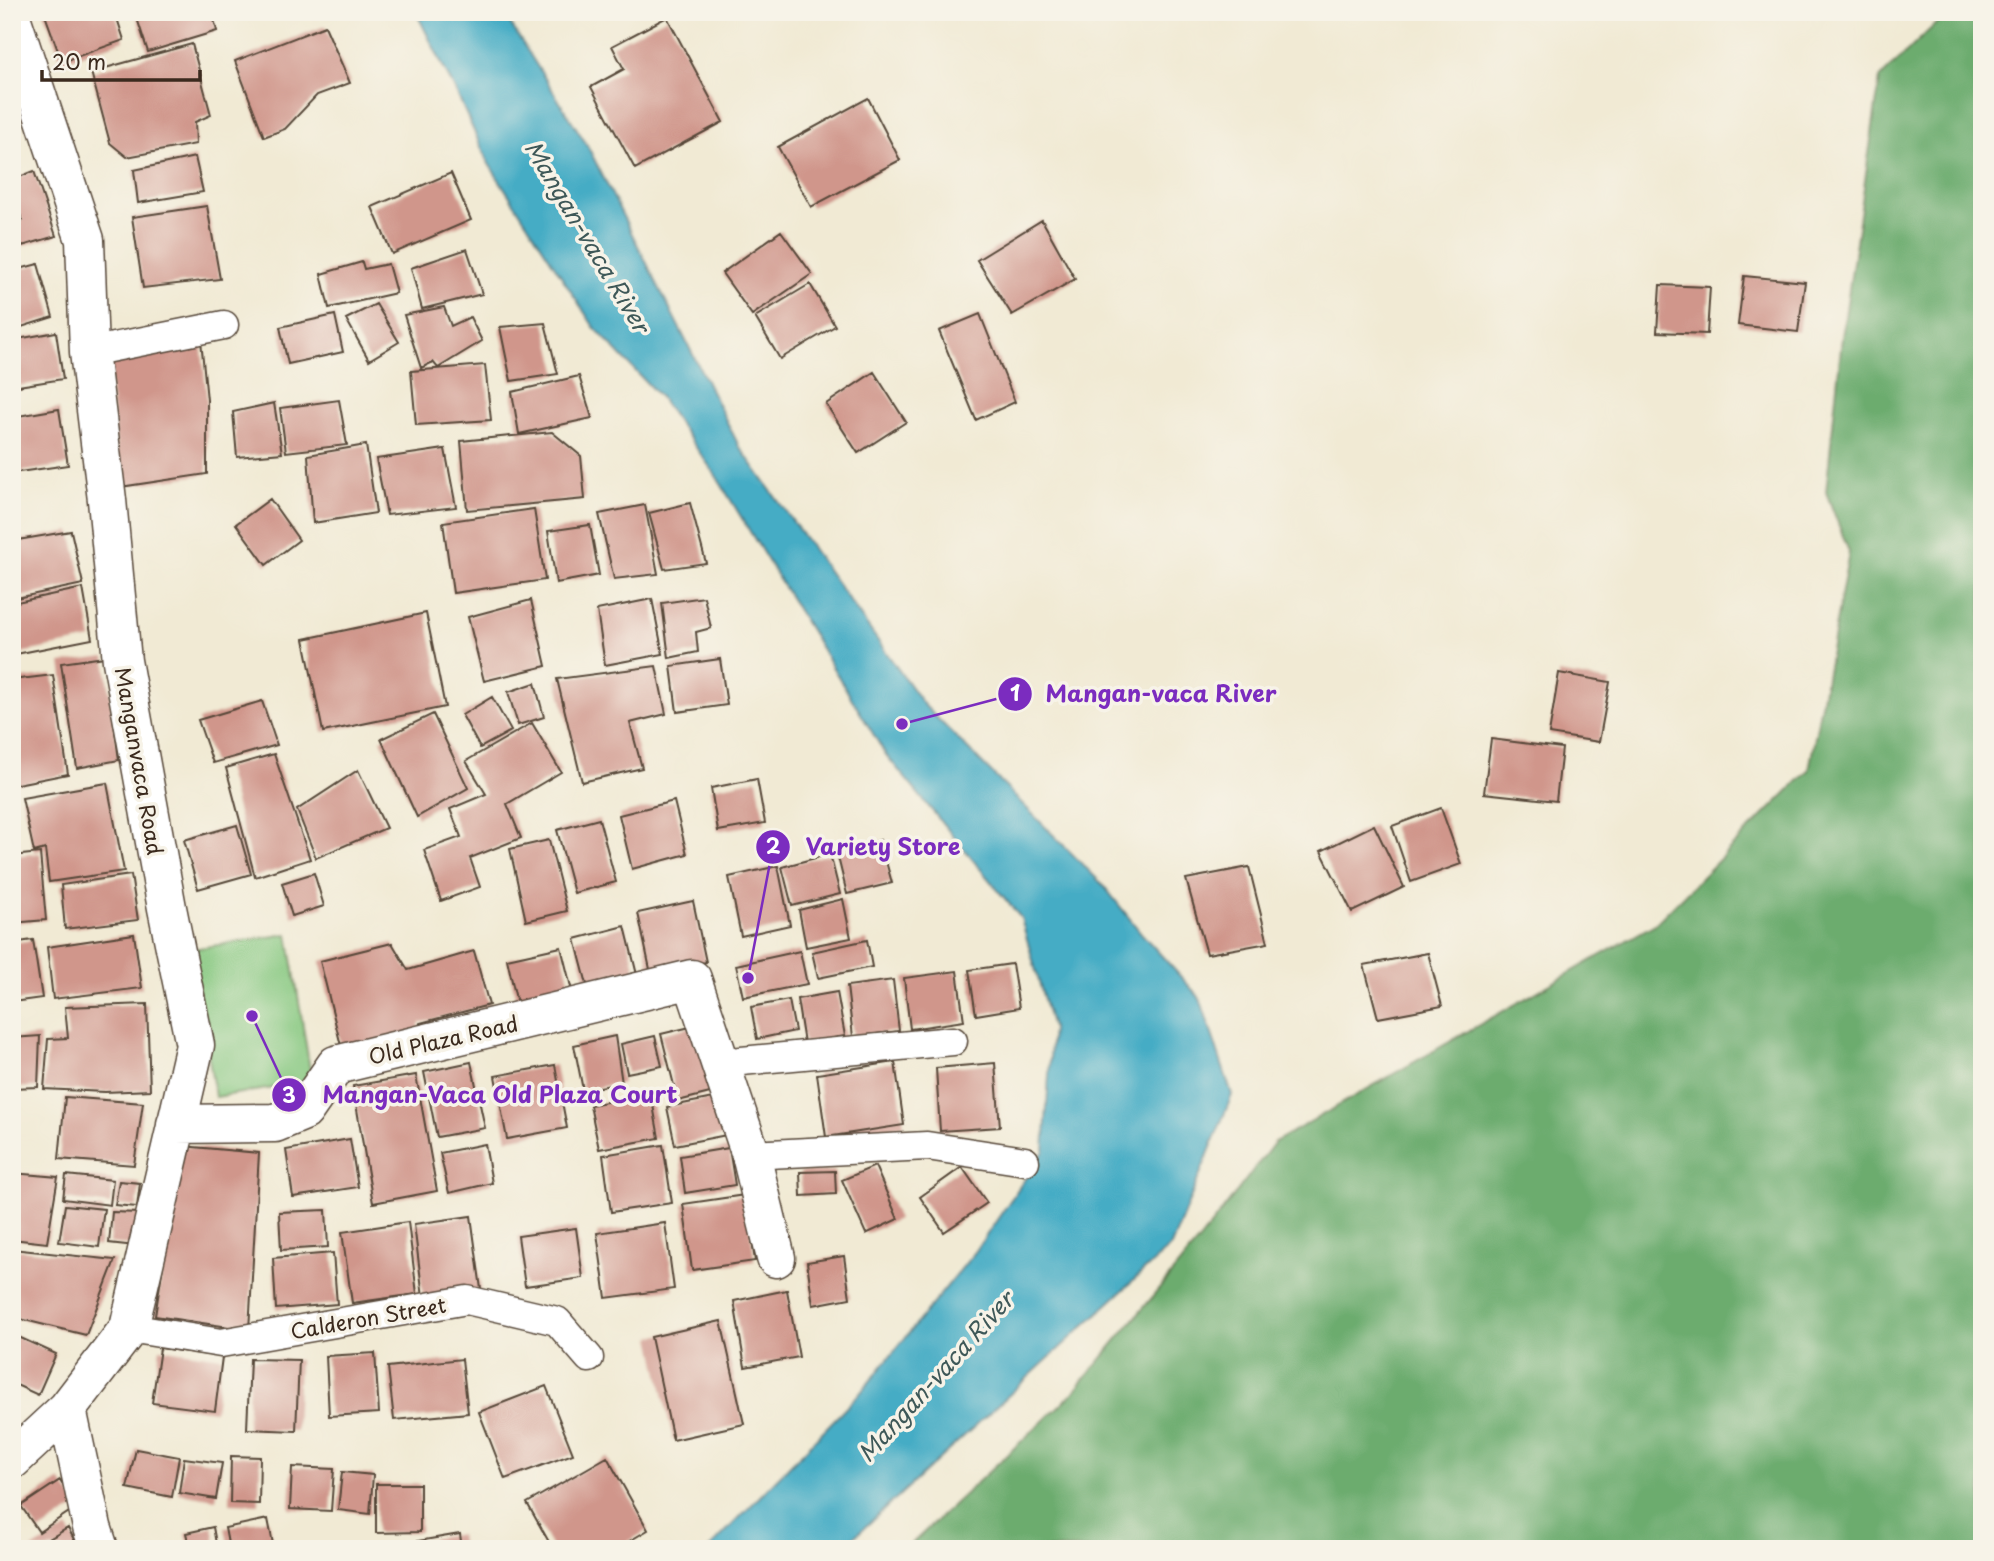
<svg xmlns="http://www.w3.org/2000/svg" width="1994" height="1561" font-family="'Playpen Sans',sans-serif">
<rect width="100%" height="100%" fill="#f7f3e8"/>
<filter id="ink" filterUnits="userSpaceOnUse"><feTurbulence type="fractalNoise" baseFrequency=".0143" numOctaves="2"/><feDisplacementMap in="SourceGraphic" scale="14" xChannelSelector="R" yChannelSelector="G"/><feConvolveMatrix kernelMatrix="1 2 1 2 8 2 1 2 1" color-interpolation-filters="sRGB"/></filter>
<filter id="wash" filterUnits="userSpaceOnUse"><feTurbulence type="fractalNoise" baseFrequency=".00686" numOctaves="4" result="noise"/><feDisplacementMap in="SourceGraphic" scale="28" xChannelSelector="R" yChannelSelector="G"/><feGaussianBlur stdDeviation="1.57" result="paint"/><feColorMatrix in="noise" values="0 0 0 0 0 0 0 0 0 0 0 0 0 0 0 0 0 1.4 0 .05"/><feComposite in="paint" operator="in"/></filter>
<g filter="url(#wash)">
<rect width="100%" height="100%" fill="#f1ead4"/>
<path fill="#86c880" stroke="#60794f" stroke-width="2" d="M 288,934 L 312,1082 L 215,1097 L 192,949 Z"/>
<path fill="#6cac6e" stroke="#546b46" stroke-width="2" d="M 1948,12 L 1982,12 L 1982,1549 L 906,1549 L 1073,1393 L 1198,1242 L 1275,1142 L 1655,924 L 1809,770 L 1849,552 L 1826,492 L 1842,337 L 1880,78 Z"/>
<path fill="#45acc5" stroke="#406b72" stroke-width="2" d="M 416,12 L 503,12 L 587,145 L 739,446 L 923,704 L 1103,885 L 1142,934 L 1200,998 L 1232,1095 L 1171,1246 L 841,1549 L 709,1549 L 862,1391 L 975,1252 L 1044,1151 L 1052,1028 L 1021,918 L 886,755 L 715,474 L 659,396 L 594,327 L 489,164 L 457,94 Z"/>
<g id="blocks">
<path fill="#d0968b" d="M 44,12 L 115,12 L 124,40 L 62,62 Z
M 135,12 L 212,12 L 217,31 L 148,52 Z
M 667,17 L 723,122 L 635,169 L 591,87 L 624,69 L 612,46 Z
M 325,26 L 350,83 L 317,95 L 285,129 L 264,137 L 235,61 Z
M 192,44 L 211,115 L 195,122 L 196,144 L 127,157 L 110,143 L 91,72 Z
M 868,98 L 900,160 L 811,207 L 778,147 Z
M 195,157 L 203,192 L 138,203 L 134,170 Z
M 34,171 L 56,236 L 12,249 L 12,223 L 22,220 L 12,191 L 12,180 Z
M 451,173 L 471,220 L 392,254 L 372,207 Z
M 207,206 L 220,279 L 143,288 L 132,217 Z
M 1042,220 L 1075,279 L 1012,315 L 977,260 Z
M 781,231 L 812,274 L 752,315 L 722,273 Z
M 467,249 L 482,294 L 422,309 L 411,268 Z
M 362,262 L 364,269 L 388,264 L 396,293 L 329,308 L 321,274 Z
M 38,264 L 53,317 L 12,330 L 12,271 Z
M 1744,276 L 1805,282 L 1798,332 L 1738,325 Z
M 810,284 L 835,326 L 780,359 L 755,317 Z
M 1660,285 L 1710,287 L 1707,334 L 1657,332 Z
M 376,304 L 399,342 L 369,360 L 346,319 Z
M 444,307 L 451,326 L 470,317 L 482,341 L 438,368 L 433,362 L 421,368 L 404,315 Z
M 980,314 L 1015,402 L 976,420 L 939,331 Z
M 335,315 L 343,352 L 288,364 L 280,327 Z
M 545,323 L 558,374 L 511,381 L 500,327 Z
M 56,332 L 63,379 L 12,387 L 12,340 Z
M 201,340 L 207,400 L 207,474 L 120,487 L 108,362 Z
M 485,365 L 491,420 L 416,425 L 411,371 Z
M 874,372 L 906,422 L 858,453 L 826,404 Z
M 579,376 L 592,418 L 519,434 L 512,392 Z
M 339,400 L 347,445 L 286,452 L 280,408 Z
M 274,403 L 282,453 L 237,457 L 233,412 Z
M 59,409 L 68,465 L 12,473 L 12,417 Z
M 552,432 L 581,456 L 585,499 L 467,510 L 461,441 Z
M 366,445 L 376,513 L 313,523 L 308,455 Z
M 445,449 L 456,507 L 387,515 L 376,459 Z
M 270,499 L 299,540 L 266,565 L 236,524 Z
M 690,503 L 706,563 L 664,569 L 649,513 Z
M 645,505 L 658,574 L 614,579 L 599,514 Z
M 534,509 L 545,580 L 453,593 L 443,522 Z
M 590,525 L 599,575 L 556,583 L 548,531 Z
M 71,531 L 83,584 L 12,599 L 12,541 Z
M 83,588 L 92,639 L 16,654 L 12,633 L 12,603 Z
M 704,597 L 711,628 L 696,632 L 698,652 L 669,658 L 662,603 Z
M 652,599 L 663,654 L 605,665 L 597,610 Z
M 531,600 L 546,666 L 484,681 L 468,617 Z
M 426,613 L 445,707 L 323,732 L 304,639 Z
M 105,657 L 119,760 L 77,768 L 61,663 Z
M 720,659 L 727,705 L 677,712 L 671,666 Z
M 656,666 L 666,714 L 630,723 L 642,768 L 582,782 L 557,679 Z
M 1559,673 L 1610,682 L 1599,742 L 1549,734 Z
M 53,675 L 68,774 L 12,785 L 12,680 Z
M 535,683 L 544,717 L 518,725 L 508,692 Z
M 492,697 L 511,731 L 480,748 L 462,715 Z
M 262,701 L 277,745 L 213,763 L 198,720 Z
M 433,714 L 468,788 L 417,817 L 381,739 Z
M 532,723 L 561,772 L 507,804 L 521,838 L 470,858 L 480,887 L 441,901 L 424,850 L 461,837 L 450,809 L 486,794 L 466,761 Z
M 1491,739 L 1562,748 L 1556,801 L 1484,793 Z
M 274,754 L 310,859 L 255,877 L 226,768 Z
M 358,770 L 386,828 L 316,858 L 297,810 Z
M 757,779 L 765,823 L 718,831 L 711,788 Z
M 107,783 L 124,871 L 49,882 L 45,849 L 34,852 L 22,798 Z
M 674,801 L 687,854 L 632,869 L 619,815 Z
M 1441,808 L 1461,864 L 1411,882 L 1392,826 Z
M 599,819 L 616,882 L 574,893 L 557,830 Z
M 237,825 L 251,874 L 198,889 L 184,840 Z
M 1374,825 L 1404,887 L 1352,912 L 1321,851 Z
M 549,840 L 567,911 L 526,921 L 510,849 Z
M 880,840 L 892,883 L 847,894 L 837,853 Z
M 40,853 L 46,920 L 12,923 L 12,856 Z
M 830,854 L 840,894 L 792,906 L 782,867 Z
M 778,866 L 790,925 L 741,936 L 729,877 Z
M 1249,867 L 1268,943 L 1207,954 L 1186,879 Z
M 314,873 L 324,906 L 292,916 L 282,883 Z
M 131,875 L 138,920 L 65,929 L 61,885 Z
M 843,899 L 851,938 L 806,947 L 799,910 Z
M 693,901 L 706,962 L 651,974 L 638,913 Z
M 625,926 L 638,979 L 589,992 L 575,939 Z
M 134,934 L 142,988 L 53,999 L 47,947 Z
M 33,940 L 42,998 L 12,1002 L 12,943 Z
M 867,940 L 872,967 L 818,978 L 812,952 Z
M 392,943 L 408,970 L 474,951 L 489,1005 L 420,1023 L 412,1045 L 345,1062 L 320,961 Z
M 561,947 L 573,995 L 518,1008 L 507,959 Z
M 800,951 L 807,984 L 743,997 L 736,965 Z
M 1428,953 L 1442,1006 L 1378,1018 L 1364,965 Z
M 1012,964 L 1019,1008 L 976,1015 L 969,970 Z
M 957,971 L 964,1021 L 910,1029 L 904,978 Z
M 893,980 L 899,1031 L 853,1037 L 847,986 Z
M 837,992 L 845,1036 L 804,1043 L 797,999 Z
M 789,1000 L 795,1031 L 757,1039 L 751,1007 Z
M 147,1004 L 150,1090 L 105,1092 L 44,1089 L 48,1039 L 68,1038 L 65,1007 Z
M 707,1023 L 722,1090 L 678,1101 L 661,1034 Z
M 40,1036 L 38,1087 L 12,1088 L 12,1038 Z
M 615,1036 L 622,1083 L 583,1090 L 574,1045 Z
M 655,1036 L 662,1066 L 627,1073 L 621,1044 Z
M 471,1062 L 485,1128 L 437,1137 L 424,1072 Z
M 895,1062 L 904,1125 L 826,1137 L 817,1074 Z
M 995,1063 L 1000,1127 L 940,1131 L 936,1068 Z
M 555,1065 L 567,1128 L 507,1139 L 495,1076 Z
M 416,1075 L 437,1191 L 373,1203 L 353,1086 Z
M 651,1094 L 659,1138 L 599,1149 L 590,1105 Z
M 729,1095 L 737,1133 L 675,1145 L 667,1107 Z
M 65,1097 L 143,1103 L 134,1165 L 59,1159 Z
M 12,1099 L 17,1099 L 14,1138 L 12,1138 Z
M 350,1139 L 358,1187 L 293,1197 L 286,1150 Z
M 485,1144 L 492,1183 L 449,1193 L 440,1153 Z
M 663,1145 L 672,1203 L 611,1212 L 603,1155 Z
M 182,1146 L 259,1153 L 249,1330 L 155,1316 Z
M 729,1148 L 735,1185 L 685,1193 L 680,1156 Z
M 875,1166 L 898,1219 L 866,1234 L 842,1180 Z
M 962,1167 L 987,1203 L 944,1232 L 920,1197 Z
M 835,1171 L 836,1194 L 801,1196 L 800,1172 Z
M 12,1173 L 58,1177 L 47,1243 L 12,1239 Z
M 66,1175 L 113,1180 L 110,1205 L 63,1199 Z
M 119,1181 L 140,1183 L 137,1207 L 115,1205 Z
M 745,1195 L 755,1261 L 692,1270 L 683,1204 Z
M 65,1205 L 104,1209 L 99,1247 L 59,1242 Z
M 326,1210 L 328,1247 L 281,1250 L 279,1212 Z
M 112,1212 L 139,1213 L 135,1246 L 109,1243 Z
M 471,1216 L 481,1289 L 423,1297 L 414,1224 Z
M 408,1222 L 417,1294 L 352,1303 L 342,1232 Z
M 665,1223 L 674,1289 L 606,1298 L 597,1233 Z
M 576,1228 L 583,1278 L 525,1286 L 518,1236 Z
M 12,1249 L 115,1260 L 86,1335 L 12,1317 Z
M 333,1253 L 337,1304 L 276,1309 L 273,1258 Z
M 844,1256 L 850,1298 L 813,1305 L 807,1262 Z
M 787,1290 L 799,1357 L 745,1367 L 734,1301 Z
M 721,1321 L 744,1424 L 673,1440 L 651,1337 Z
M 12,1334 L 56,1354 L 38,1395 L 12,1383 Z
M 160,1348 L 222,1357 L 215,1411 L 152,1403 Z
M 375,1353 L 379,1413 L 329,1416 L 326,1356 Z
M 250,1359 L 299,1360 L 296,1431 L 247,1429 Z
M 462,1359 L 468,1413 L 394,1420 L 388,1367 Z
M 546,1386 L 573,1454 L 505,1479 L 479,1412 Z
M 136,1449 L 179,1457 L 172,1497 L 127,1488 Z
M 231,1456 L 260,1457 L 259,1504 L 230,1503 Z
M 607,1457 L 648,1530 L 616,1549 L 553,1549 L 527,1503 Z
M 184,1458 L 222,1463 L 216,1499 L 179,1493 Z
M 292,1467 L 334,1469 L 331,1511 L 290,1509 Z
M 342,1472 L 373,1475 L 370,1514 L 338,1510 Z
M 60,1480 L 78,1506 L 39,1532 L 21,1506 Z
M 376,1484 L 420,1484 L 420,1532 L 376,1533 Z
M 268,1519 L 274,1549 L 229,1549 L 225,1528 Z
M 213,1527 L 217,1549 L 190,1549 L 186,1533 Z
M 68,1528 L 79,1549 L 32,1549 Z
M 460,1534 L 462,1549 L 401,1549 L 400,1544 Z"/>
</g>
</g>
<g filter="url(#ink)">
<use href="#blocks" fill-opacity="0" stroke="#564739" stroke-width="2"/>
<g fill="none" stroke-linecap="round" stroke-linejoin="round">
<g stroke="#564739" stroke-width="31">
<path id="service" d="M 89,352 L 224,325
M 720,1063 L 953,1041
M 751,1155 L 927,1146 L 1025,1161
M 129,1328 L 221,1343 L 467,1300 L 557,1321 L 589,1358"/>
</g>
<g stroke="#564739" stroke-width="41">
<path id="minor" d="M 12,20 L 85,240 L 89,352 L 107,500 L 122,661 L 167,908 L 195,1045 L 129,1328 L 67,1409 L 12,1460
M 176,1124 L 275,1123 L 304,1111 L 336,1065 L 692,979 L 751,1155 L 776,1258
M 67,1409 L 92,1527 L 99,1549"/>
</g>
<use href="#service" stroke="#fff" stroke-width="28"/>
<use href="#minor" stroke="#fff" stroke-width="38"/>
</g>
</g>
<g text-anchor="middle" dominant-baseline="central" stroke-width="7" stroke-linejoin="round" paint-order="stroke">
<g font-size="21" fill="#3b2a1e" stroke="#f7f3e8">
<text transform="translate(140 761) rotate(80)">Manganvaca Road</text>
<text transform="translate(443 1039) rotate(-13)">Old Plaza Road</text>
<text transform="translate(368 1317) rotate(-10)">Calderon Street</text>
</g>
<g font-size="23" font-style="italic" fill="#3e5858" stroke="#f7f3e8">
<text transform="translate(588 236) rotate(59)">Mangan-vaca River</text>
<text transform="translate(935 1376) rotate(-48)">Mangan-vaca River</text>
</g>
</g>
<path fill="none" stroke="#7b2cbf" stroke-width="2.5" d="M902 724L1015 694M748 978L773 847M252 1016L289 1095"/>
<g fill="#7b2cbf" stroke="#f7f3e8" stroke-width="2.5">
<circle cx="902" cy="724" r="7"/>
<circle cx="748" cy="978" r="7"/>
<circle cx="252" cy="1016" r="7"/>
<circle cx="1015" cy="694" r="18"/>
<circle cx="773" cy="847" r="18"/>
<circle cx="289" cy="1095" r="18"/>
</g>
<g font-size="21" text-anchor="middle" font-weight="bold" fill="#fff">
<text x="1015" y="701">1</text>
<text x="773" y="854">2</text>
<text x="289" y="1103">3</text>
</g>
<g font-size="23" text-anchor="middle" font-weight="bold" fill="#7b2cbf" stroke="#f7f3e8" stroke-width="7" stroke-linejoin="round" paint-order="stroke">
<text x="1161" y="702">Mangan-vaca River</text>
<text x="883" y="855">Variety Store</text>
<text x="500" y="1103">Mangan-Vaca Old Plaza Court</text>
</g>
<rect width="1994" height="1561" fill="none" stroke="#f7f3e8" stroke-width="42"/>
<path d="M42 70v10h158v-10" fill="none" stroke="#3b2a1e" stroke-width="3.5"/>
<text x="52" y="70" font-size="21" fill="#3b2a1e" stroke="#f7f3e8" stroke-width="5" paint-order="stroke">20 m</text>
</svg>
